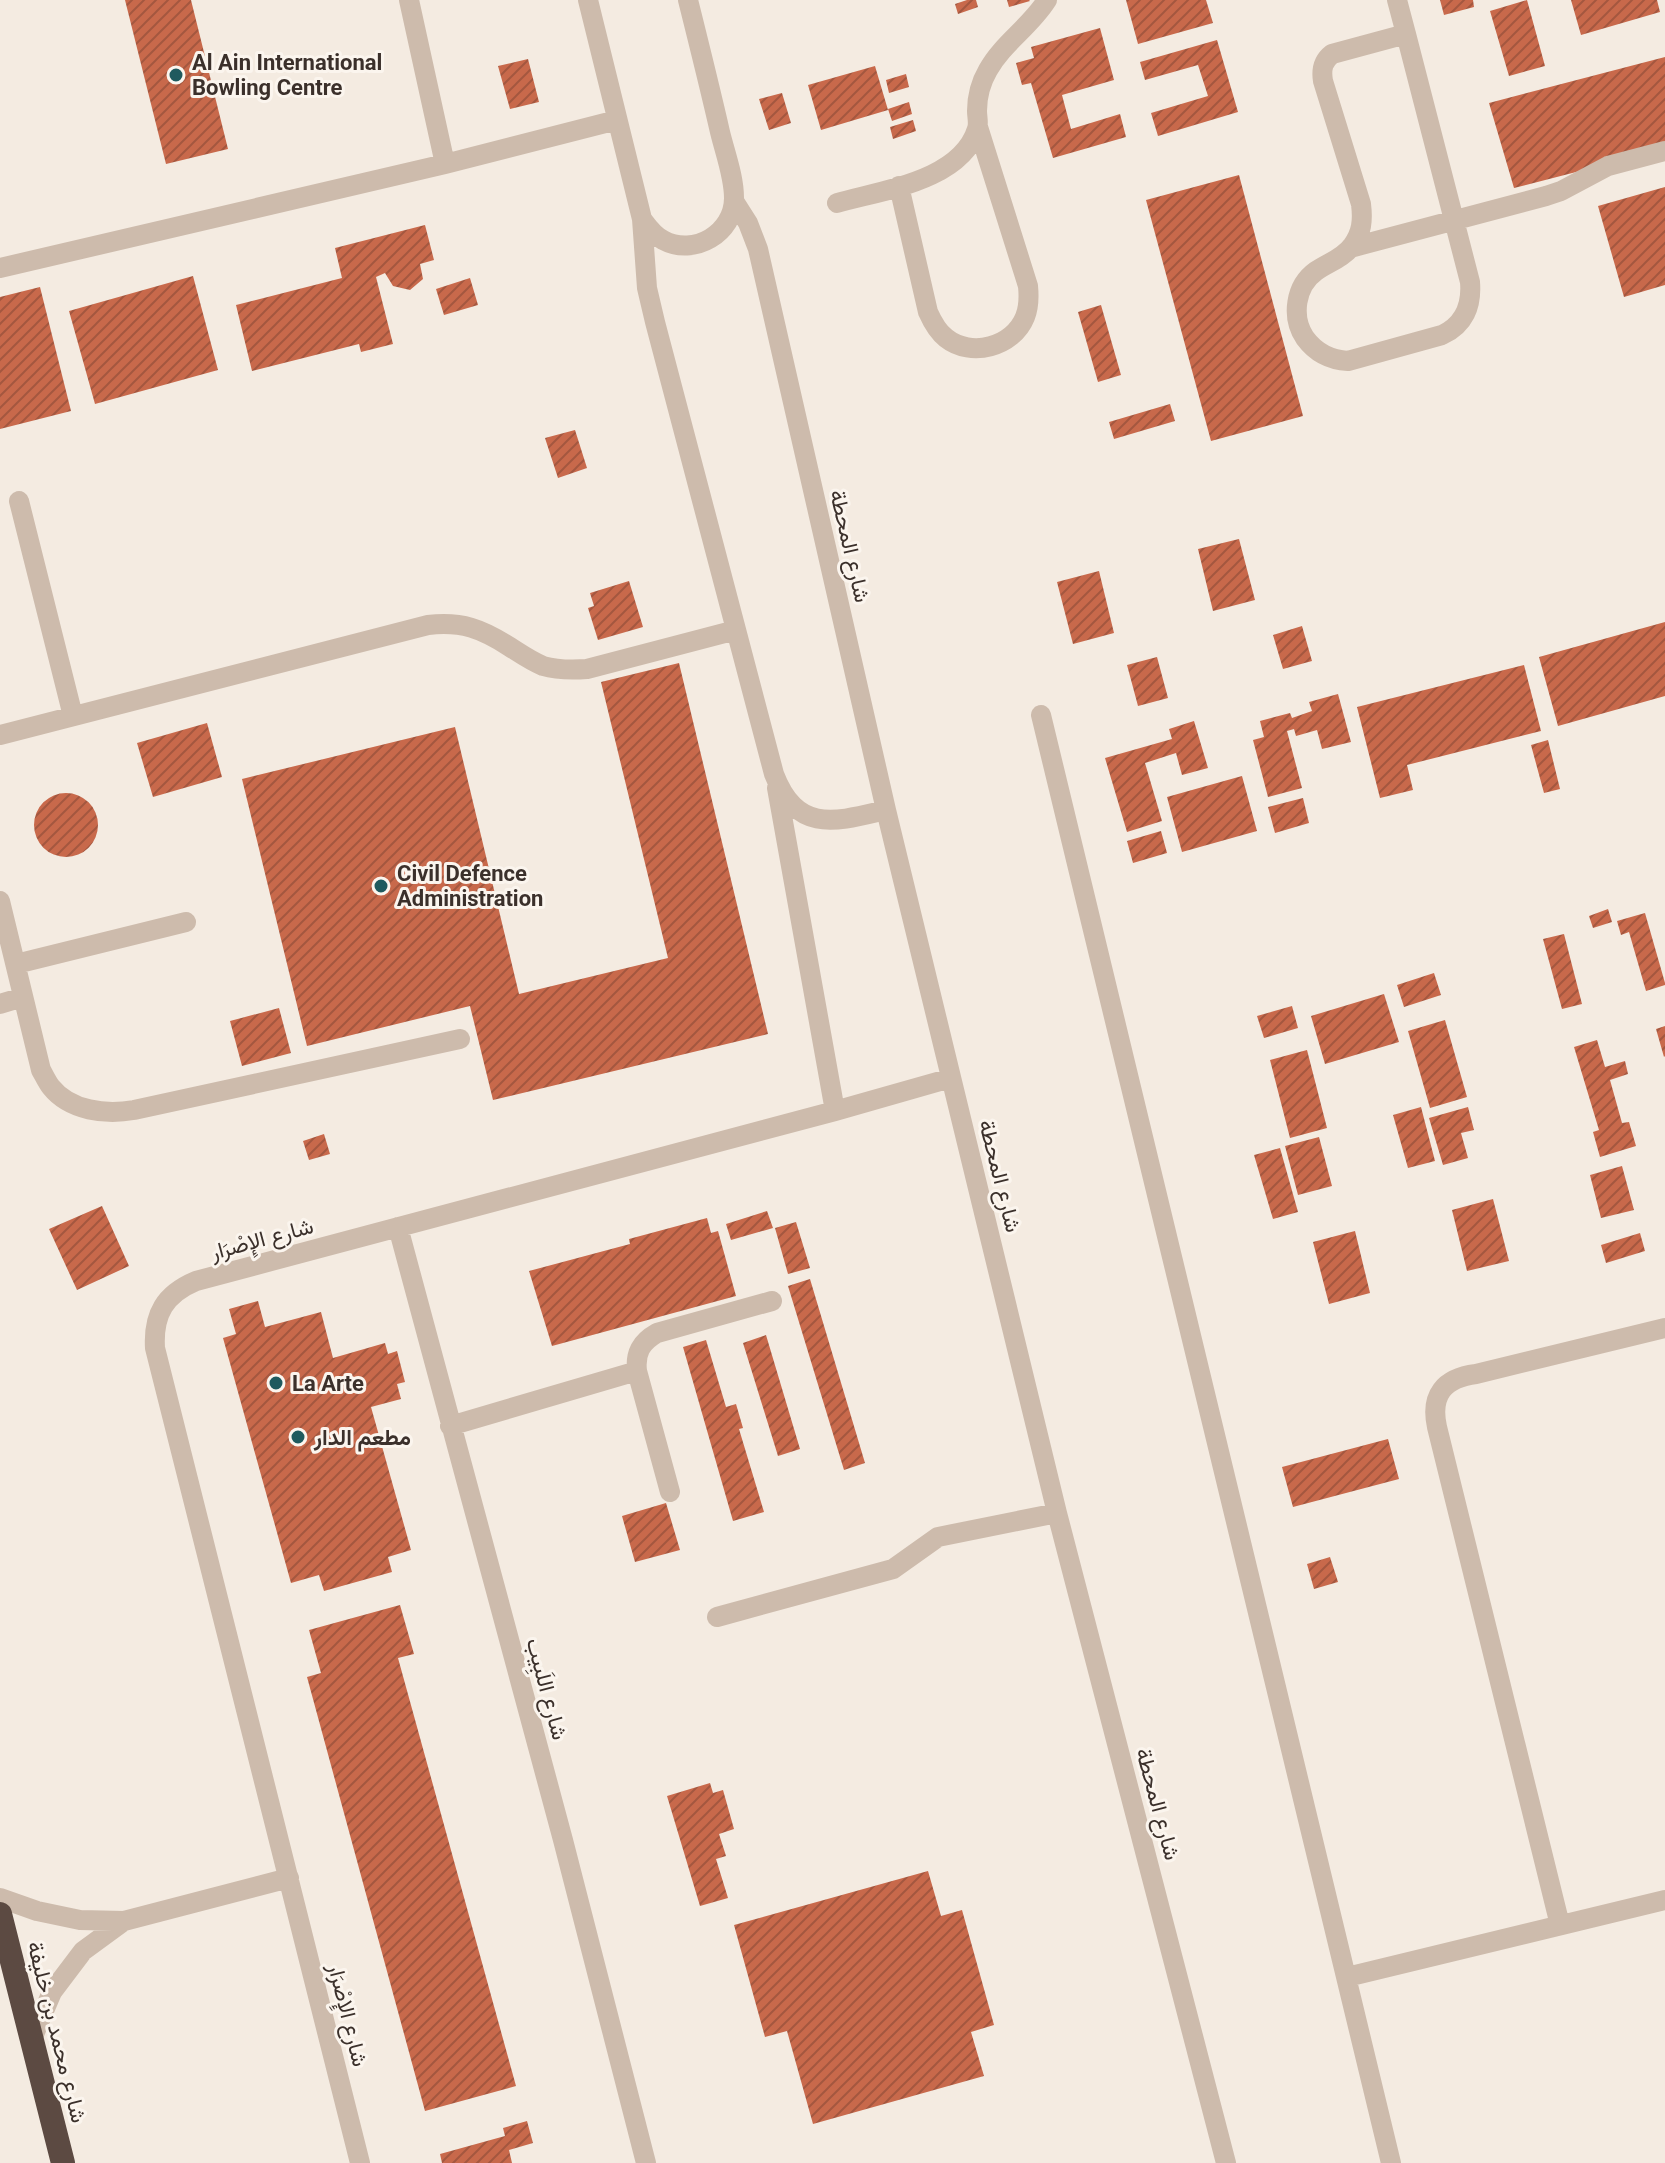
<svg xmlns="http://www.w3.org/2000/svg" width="1665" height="2163" font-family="Roboto,Vazirmatn,sans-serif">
<defs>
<pattern id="building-hatch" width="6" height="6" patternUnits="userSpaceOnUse" patternTransform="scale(2)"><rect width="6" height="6" fill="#c8694b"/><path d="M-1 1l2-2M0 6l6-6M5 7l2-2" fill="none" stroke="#a4573f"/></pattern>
</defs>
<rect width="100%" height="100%" fill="#f4ebe1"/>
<path fill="url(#building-hatch)" d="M 125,0 L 191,0 L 228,149 L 166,164 Z
M 967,0 L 976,0 L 978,7 L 958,14 L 955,4 Z
M 1007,0 L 1029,0 L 1030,1 L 1009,7 Z
M 1126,0 L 1206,0 L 1213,23 L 1138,44 Z
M 1440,0 L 1473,0 L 1474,7 L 1444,15 Z
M 1527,0 L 1545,66 L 1509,76 L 1490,11 Z
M 1571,0 L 1657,0 L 1660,12 L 1581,35 Z
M 1100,28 L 1114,80 L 1062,95 L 1071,129 L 1120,114 L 1126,137 L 1053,158 L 1031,83 L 1022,85 L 1016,63 L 1034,58 L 1031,47 Z
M 1217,40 L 1238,112 L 1158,136 L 1151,113 L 1208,96 L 1198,65 L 1145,80 L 1140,62 Z
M 1665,57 L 1665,149 L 1514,188 L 1489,103 Z
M 528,59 L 539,102 L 510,109 L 498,66 Z
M 875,66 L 888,110 L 821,130 L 808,85 Z
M 906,74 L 909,87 L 889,93 L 886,80 Z
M 782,93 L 791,123 L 769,130 L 759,99 Z
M 909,102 L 912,114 L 892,121 L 888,109 Z
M 913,120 L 916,131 L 893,139 L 890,127 Z
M 1239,175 L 1303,416 L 1211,441 L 1146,200 Z
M 1665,187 L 1665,285 L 1624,297 L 1598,206 Z
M 425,225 L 434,260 L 420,264 L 423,279 L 410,290 L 393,286 L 385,273 L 376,277 L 393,344 L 361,352 L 359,344 L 252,371 L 236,305 L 342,278 L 335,248 Z
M 193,276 L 218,370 L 95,404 L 69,311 Z
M 470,278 L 478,305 L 444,315 L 436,289 Z
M 40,287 L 71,411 L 0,429 L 0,297 Z
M 1101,305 L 1121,375 L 1098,382 L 1078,312 Z
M 1170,404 L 1175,421 L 1114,439 L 1109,422 Z
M 575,430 L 587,468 L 558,478 L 545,438 Z
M 1239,539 L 1255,600 L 1213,611 L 1198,549 Z
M 1099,571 L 1114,633 L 1073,644 L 1057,582 Z
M 629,581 L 643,627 L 598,640 L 588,608 L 594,606 L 590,593 Z
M 1665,622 L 1665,696 L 1558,726 L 1539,657 Z
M 1302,626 L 1312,661 L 1283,669 L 1273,635 Z
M 1157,657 L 1168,698 L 1138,706 L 1127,665 Z
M 679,663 L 768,1034 L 493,1100 L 470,1006 L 307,1046 L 242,779 L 455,727 L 519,994 L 668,958 L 601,682 Z
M 1524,665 L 1541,731 L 1407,765 L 1413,790 L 1380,798 L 1357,707 Z
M 1338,694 L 1351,742 L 1322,749 L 1317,730 L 1296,736 L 1294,729 L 1287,731 L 1302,788 L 1268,797 L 1253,740 L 1264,737 L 1260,721 L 1290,713 L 1292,718 L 1312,711 L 1309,702 Z
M 1194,721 L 1208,768 L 1182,775 L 1176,753 L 1145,763 L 1162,821 L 1127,832 L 1105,758 L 1172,739 L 1169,729 Z
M 207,723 L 222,777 L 153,797 L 137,743 Z
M 1548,740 L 1560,789 L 1544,793 L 1531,745 Z
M 1242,776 L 1257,831 L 1182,852 L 1167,797 Z
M34 825a32 32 0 1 1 64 0a32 32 0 1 1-64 0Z
M 1303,798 L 1309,823 L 1275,833 L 1268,807 Z
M 1161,831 L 1167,853 L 1133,863 L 1127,841 Z
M 1608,909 L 1612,922 L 1593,928 L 1589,916 Z
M 1645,913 L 1665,983 L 1665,985 L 1646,991 L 1629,932 L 1621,935 L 1617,921 Z
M 1564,934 L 1582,1004 L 1562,1009 L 1543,939 Z
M 1434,973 L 1441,995 L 1404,1007 L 1397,985 Z
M 1384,994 L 1399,1042 L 1325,1064 L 1311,1016 Z
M 1292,1006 L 1298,1028 L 1264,1038 L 1257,1016 Z
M 279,1008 L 291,1053 L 242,1066 L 230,1021 Z
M 1445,1020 L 1467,1097 L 1430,1108 L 1408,1031 Z
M 1665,1026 L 1665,1056 L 1664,1057 L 1656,1029 Z
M 1597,1040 L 1605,1067 L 1625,1061 L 1628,1074 L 1610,1080 L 1622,1123 L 1629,1122 L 1636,1146 L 1600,1157 L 1593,1132 L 1599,1130 L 1574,1047 Z
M 1307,1050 L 1327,1128 L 1290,1138 L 1270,1060 Z
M 1421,1107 L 1435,1161 L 1408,1168 L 1393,1115 Z
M 1468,1107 L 1474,1130 L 1461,1133 L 1468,1158 L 1443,1165 L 1429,1118 Z
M 324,1134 L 330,1154 L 309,1160 L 303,1141 Z
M 1319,1137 L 1332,1186 L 1298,1195 L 1285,1146 Z
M 1280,1148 L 1298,1212 L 1273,1219 L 1254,1155 Z
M 1622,1166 L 1634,1210 L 1601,1218 L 1590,1175 Z
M 1493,1199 L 1509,1261 L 1467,1271 L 1452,1210 Z
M 102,1206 L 129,1266 L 77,1290 L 49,1229 Z
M 767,1211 L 773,1228 L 731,1240 L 726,1224 Z
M 707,1218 L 711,1233 L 718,1231 L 736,1296 L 552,1346 L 529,1271 L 630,1244 L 629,1239 Z
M 796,1222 L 810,1268 L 788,1274 L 775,1228 Z
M 1355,1231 L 1370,1293 L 1329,1304 L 1313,1242 Z
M 1640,1233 L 1645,1251 L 1606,1263 L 1601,1245 Z
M 810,1279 L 865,1463 L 844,1470 L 788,1286 Z
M 258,1301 L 265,1327 L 321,1312 L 333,1358 L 385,1343 L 388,1354 L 397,1351 L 405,1382 L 397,1384 L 401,1399 L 371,1407 L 411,1550 L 388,1557 L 392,1572 L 324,1591 L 319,1575 L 291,1583 L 223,1338 L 236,1334 L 229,1309 Z
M 766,1335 L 800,1449 L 778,1456 L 743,1343 Z
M 706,1340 L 726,1407 L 736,1404 L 743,1428 L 739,1429 L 764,1512 L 733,1521 L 683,1347 Z
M 1388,1439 L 1399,1479 L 1293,1507 L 1282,1467 Z
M 666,1503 L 680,1550 L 635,1562 L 622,1516 Z
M 1330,1557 L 1338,1582 L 1314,1589 L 1307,1564 Z
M 400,1605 L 414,1654 L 398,1658 L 516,2086 L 425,2111 L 307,1677 L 321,1673 L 309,1630 Z
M 710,1783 L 713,1793 L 723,1790 L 734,1829 L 719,1834 L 726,1856 L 716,1859 L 728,1898 L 700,1906 L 667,1796 Z
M 928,1871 L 941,1916 L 962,1910 L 994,2025 L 971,2032 L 984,2076 L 813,2124 L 787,2031 L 765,2037 L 734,1925 Z
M 527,2121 L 533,2143 L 509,2150 L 512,2163 L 442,2163 L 440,2154 L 505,2136 L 503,2128 Z"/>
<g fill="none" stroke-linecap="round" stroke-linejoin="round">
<path stroke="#cdbbac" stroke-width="20" d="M 409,0 L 445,164
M 588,0 L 642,219 C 648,227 653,235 663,240 C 694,257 734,233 734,198 C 734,176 725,153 720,132 C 710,88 699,44 688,0
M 1397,0 L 1406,34
M 1406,34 L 1470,282 C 1472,306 1464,325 1442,335 L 1348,361 C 1331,360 1316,353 1305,338 C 1291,317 1295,286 1316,271 C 1329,262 1342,259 1352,246 C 1362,233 1363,220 1361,204 L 1323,81 C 1321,69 1323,61 1332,54 Z
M 899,186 L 928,312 C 932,321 937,331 946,338 C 971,358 1013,347 1025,317 C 1029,307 1029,296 1028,286 L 978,127
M 734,201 L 748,223 L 758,249 L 886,810 L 1057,1513 L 1226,2163
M 837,203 C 882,190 961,181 977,129 C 979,123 977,117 977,111 C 977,97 981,82 988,70 C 1003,43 1030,27 1047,0
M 642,219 L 647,288 L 655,322 L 774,774 C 797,834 835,822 886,810
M 1350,248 L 1546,196 L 1561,191 L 1608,166 L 1665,151
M 0,268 L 445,164 L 617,120
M 19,501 L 73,716
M 1041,715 L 1391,2163
M 0,735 L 428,625 C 462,621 482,629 510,647 C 521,654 531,661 543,666 C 557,670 572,670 587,669 L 736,630
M 777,788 L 835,1111
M 0,901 L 41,1070 C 44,1075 47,1082 51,1087 C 70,1111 106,1115 134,1110 L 460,1039
M 16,964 L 186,922
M 0,1004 L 23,997
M 398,1227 L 563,1840 L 646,2163
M 450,1426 L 637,1371
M 670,1492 L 637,1371 C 635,1353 641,1342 657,1333 L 772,1301
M 717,1617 L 893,1569 L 938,1537 L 1057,1513
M 0,1898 L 37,1911 L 80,1920 L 124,1921 L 289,1878
M 1560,1925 L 1437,1427 C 1430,1395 1444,1378 1476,1374 L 1665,1328
M 1347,1977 L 1665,1900
M 32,2039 L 52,1992 L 83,1951 L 124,1921
M 360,2163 L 155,1348 C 153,1314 165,1294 196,1281 L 835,1111 L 951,1078"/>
<path stroke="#5c4a42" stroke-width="24" d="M 0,1914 L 63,2163"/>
</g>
<g fill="#1f5a5e" stroke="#fbf5ee" stroke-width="3">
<circle cx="176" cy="75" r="8"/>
<circle cx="381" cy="886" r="8"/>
<circle cx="276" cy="1383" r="8"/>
<circle cx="298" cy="1437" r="8"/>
</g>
<g text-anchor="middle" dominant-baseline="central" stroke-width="6" stroke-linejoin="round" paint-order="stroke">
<g font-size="22" font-weight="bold" fill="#3b302b" stroke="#fbf5ee" text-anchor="start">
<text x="192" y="62">Al Ain International<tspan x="192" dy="25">Bowling Centre</tspan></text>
<text x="397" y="873">Civil Defence<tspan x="397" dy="25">Administration</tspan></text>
<text x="292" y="1383">La Arte</text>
<text x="314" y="1437">مطعم الدار</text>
</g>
<g font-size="22" fill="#3b302b" stroke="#fbf5ee">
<text transform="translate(850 546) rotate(77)">شارع المحطة</text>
<text transform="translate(1000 1176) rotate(76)">شارع المحطة</text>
<text transform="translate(262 1239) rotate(-15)">شارع الإِصْرَار</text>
<text transform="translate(547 1689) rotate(75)">شارع اللَبِيب</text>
<text transform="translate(1158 1804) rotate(75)">شارع المحطة</text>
<text transform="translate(348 2015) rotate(76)">شارع الإِصْرَار</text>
<text transform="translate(57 2032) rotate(76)">شارع محمد بن خليفة</text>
</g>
</g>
</svg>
